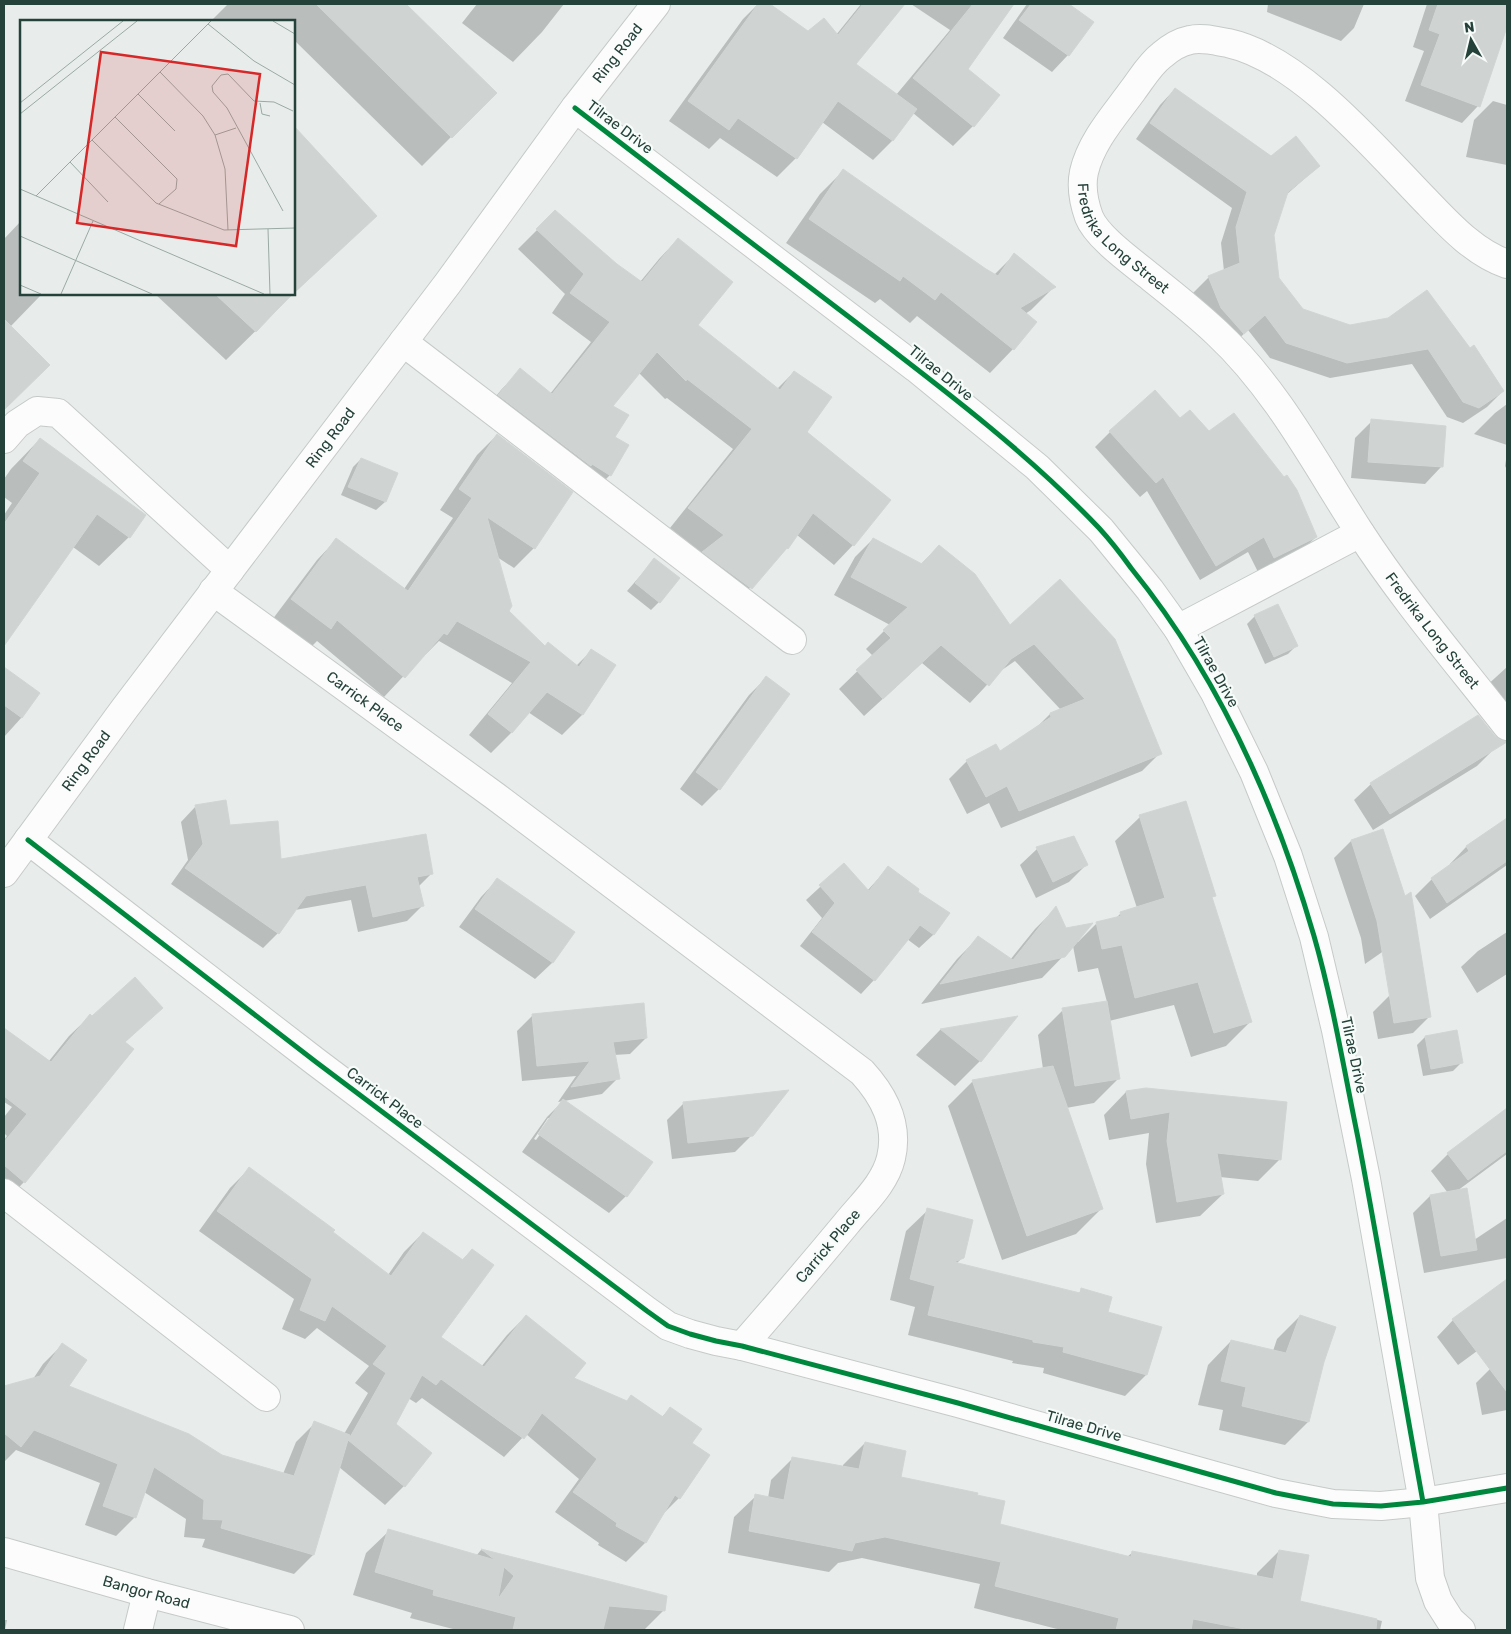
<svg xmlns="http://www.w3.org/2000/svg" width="1511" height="1634" font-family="Rubik,sans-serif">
<rect width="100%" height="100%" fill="#e8edeb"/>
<path fill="#0003" fill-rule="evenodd" d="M 228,4 L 405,4 L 495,93 L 422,166 L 294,40 L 294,21 L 211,21 Z
M 477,4 L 564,4 L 542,32 L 513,62 L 462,23 Z
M 758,4 L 768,4 L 808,32 L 836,35 L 861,4 L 904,4 L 854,64 L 896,95 L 950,30 L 911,4 L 1005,4 L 1010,7 L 967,69 L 998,95 L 973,126 L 953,146 L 913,113 L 892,141 L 873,160 L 822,122 L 796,158 L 777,177 L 720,138 L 709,149 L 669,121 L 743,19 Z
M 1027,4 L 1067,4 L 1093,22 L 1068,55 L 1052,72 L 1003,38 Z
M 1268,4 L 1364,4 L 1354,28 L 1341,41 L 1267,12 Z
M 1427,4 L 1507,4 L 1507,23 L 1478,106 L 1462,123 L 1405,101 L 1424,51 L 1413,47 Z
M 1175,89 L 1272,157 L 1319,166 L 1286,195 L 1273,235 L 1278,278 L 1302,310 L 1350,326 L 1388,319 L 1503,391 L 1487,407 L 1463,423 L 1447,417 L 1412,364 L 1330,378 L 1270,358 L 1248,330 L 1228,349 L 1205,324 L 1193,293 L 1209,277 L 1224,271 L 1221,243 L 1232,208 L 1136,139 L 1160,105 Z
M 1493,101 L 1507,105 L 1507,165 L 1466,157 L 1474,120 Z
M 294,128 L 376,216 L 294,293 Z
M 843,171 L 994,275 L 1015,254 L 1054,287 L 1031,310 L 1025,314 L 1013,349 L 990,373 L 917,316 L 910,323 L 880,299 L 875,303 L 786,243 L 820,194 Z
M 555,212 L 616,265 L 640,282 L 659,259 L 678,239 L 696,325 L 777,389 L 794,372 L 805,432 L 890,500 L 853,545 L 834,565 L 797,535 L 787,548 L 731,608 L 684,572 L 702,553 L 670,528 L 733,449 L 667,398 L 665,399 L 639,373 L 612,406 L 613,437 L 610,475 L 590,495 L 480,416 L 501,390 L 520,370 L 550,394 L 591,342 L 552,313 L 565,294 L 518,249 Z
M 21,221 L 21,294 L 42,294 L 10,327 L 48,365 L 4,409 L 4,239 Z
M 155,294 L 293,294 L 226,360 Z
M 1507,404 L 1507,445 L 1474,434 L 1495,413 Z
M 1372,421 L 1441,467 L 1425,484 L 1351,478 L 1355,438 Z
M 1110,432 L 1316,537 L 1300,552 L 1258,572 L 1248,552 L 1200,580 L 1147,491 L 1140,497 L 1095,447 Z
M 497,435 L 572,492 L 534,548 L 514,568 L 497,557 L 507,612 L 544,648 L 576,666 L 591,651 L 614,666 L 582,715 L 562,735 L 528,712 L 511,733 L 491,753 L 469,735 L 512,683 L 439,641 L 426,654 L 425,653 L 384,697 L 317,641 L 310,648 L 272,620 L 317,560 L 336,540 L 404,589 L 453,518 L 440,510 L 477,455 Z
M 40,439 L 129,537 L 99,566 L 73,547 L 4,643 L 4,515 L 12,503 L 4,497 L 4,479 L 11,469 Z
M 1507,453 L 1507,470 L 1505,466 Z
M 361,459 L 397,474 L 385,502 L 376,510 L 341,495 L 353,467 Z
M 873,539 L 920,565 L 939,546 L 1009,627 L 1060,580 L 1160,753 L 1142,771 L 1001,828 L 989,803 L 967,814 L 949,779 L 967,761 L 999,753 L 1034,730 L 1050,714 L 1061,710 L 1015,661 L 999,672 L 970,703 L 922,663 L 864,716 L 839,689 L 873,656 L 866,649 L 890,625 L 834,595 L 855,557 Z
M 654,560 L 659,602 L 651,610 L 627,591 Z
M 1255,616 L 1296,646 L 1288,654 L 1265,664 L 1247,624 Z
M 1507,667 L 1507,717 L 1484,688 Z
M 4,669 L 39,693 L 22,717 L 4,737 Z
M 766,678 L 719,789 L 702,806 L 680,789 L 749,695 Z
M 1494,749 L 1477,766 L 1373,830 L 1354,800 L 1371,784 Z
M 196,806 L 280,860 L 431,874 L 418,887 L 422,906 L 407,921 L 358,932 L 351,900 L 295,910 L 278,933 L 263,948 L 171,884 L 188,860 L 181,822 Z
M 1140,817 L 1214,895 L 1211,898 L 1250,1022 L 1226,1046 L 1191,1057 L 1174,1005 L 1109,1021 L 1119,1078 L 1094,1103 L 1066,1108 L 1102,1208 L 1076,1234 L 1002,1260 L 948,1106 L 973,1081 L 1043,1069 L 1038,1035 L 1063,1010 L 1107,1002 L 1098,968 L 1078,972 L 1073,946 L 1042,978 L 921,1004 L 957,959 L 978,938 L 1010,960 L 1035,929 L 1056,908 L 1065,930 L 1078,942 L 1097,923 L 1115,919 L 1121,913 L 1137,908 L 1115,841 Z
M 1507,819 L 1507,865 L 1430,919 L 1415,896 L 1432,879 L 1451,866 L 1450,864 L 1466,847 Z
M 1382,830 L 1398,941 L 1365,964 L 1361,938 L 1334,858 L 1351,841 Z
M 1037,849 L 1086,865 L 1069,882 L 1036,898 L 1020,865 Z
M 844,865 L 867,891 L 888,868 L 916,892 L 948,914 L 933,935 L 919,948 L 907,939 L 874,980 L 861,994 L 800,946 L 822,918 L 806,900 Z
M 497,880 L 574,932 L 552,963 L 535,979 L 459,927 L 481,897 Z
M 1507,932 L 1507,974 L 1477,993 L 1461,967 L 1478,951 Z
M 1390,995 L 1430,1016 L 1413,1033 L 1378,1039 L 1373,1012 Z
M 161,1008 L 124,1043 L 133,1050 L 24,1182 L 4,1203 L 4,1140 L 7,1136 L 4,1133 L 4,1117 L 12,1107 L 4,1102 L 4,1029 L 49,1061 L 69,1036 L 90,1016 L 92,1018 Z
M 533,1015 L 646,1038 L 630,1054 L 614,1055 L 618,1078 L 602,1094 L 564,1101 L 626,1196 L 609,1213 L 522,1152 L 547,1117 L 563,1101 L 558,1102 L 576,1076 L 522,1081 L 517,1031 ZM 548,1118 L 552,1118 L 536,1140 L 534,1139 Z
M 1015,1018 L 980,1061 L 955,1086 L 916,1055 L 940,1030 Z
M 1425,1037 L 1461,1063 L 1453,1071 L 1423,1076 L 1417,1045 Z
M 1126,1092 L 1280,1159 L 1258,1181 L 1220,1177 L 1223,1194 L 1200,1216 L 1156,1223 L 1146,1164 L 1149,1133 L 1109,1140 L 1104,1115 Z
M 684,1103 L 752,1135 L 735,1152 L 672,1159 L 667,1120 Z
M 1507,1110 L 1507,1154 L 1457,1191 L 1474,1240 L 1507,1218 L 1507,1258 L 1424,1273 L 1413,1213 L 1430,1196 L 1448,1193 L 1431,1171 L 1448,1154 Z
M 249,1169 L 388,1275 L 404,1252 L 423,1233 L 461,1261 L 472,1250 L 439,1338 L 481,1367 L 507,1335 L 526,1316 L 572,1379 L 626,1402 L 632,1396 L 662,1417 L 670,1408 L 690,1443 L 679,1498 L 661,1516 L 645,1543 L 626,1562 L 598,1545 L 599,1543 L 555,1512 L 579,1479 L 526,1434 L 504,1457 L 422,1398 L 416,1403 L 408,1398 L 394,1424 L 404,1486 L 385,1505 L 339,1467 L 313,1555 L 294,1574 L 202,1547 L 205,1539 L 184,1537 L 186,1519 L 144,1492 L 135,1517 L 116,1536 L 85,1525 L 100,1483 L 16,1450 L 4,1462 L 4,1388 L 33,1379 L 43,1364 L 62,1345 L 67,1387 L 221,1456 L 283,1474 L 296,1442 L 315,1423 L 344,1434 L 368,1393 L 355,1383 L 369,1366 L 317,1328 L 305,1339 L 282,1329 L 294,1299 L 199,1231 L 230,1188 Z
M 928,1210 L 962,1258 L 956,1264 L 1078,1294 L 1082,1290 L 1106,1313 L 1146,1375 L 1125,1396 L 1043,1373 L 1044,1368 L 1012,1363 L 1013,1361 L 908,1335 L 915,1307 L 890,1300 L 906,1231 Z
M 1507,1281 L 1507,1329 L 1458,1365 L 1437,1337 L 1453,1320 Z
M 1300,1316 L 1323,1361 L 1308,1422 L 1285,1445 L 1219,1430 L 1223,1410 L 1198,1405 L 1208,1365 L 1231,1341 L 1273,1351 L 1277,1339 Z
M 1507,1363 L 1507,1410 L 1482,1415 L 1476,1383 L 1493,1366 Z
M 865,1443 L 899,1478 L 999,1525 L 1127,1557 L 1133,1552 L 1257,1577 L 1257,1573 L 1279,1551 L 1298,1602 L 1382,1621 L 1380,1630 L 1061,1630 L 974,1608 L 980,1584 L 862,1558 L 838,1563 L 829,1572 L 728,1553 L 734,1517 L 756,1496 L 768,1498 L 771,1480 L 793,1458 L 843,1468 L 843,1465 Z
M 389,1531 L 476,1556 L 481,1550 L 666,1597 L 664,1610 L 644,1630 L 457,1630 L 410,1618 L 412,1613 L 353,1595 L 366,1553 Z
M 4,1620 L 7,1620 L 5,1630 L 4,1630 Z"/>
<path fill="#cfd4d2" stroke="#d1d6d4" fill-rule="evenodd" d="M 316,4 L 406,4 L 497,93 L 452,138 Z
M 758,4 L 770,4 L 808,31 L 824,18 L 838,35 L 863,4 L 905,4 L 856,64 L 917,109 L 893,141 L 838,101 L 797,159 L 738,118 L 729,130 L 688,101 Z
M 973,4 L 1014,4 L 968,69 L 1000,95 L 974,127 L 913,78 Z
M 1031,4 L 1069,4 L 1094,22 L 1069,56 L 1019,20 Z
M 1438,4 L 1507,4 L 1507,27 L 1480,107 L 1421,85 L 1440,34 L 1429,30 Z
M 1175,88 L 1271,156 L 1296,136 L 1320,166 L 1288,192 L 1274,235 L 1279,278 L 1303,309 L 1350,325 L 1388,318 L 1427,290 L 1470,348 L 1474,345 L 1504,391 L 1479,408 L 1463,402 L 1428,349 L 1347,363 L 1286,343 L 1265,315 L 1244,334 L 1221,308 L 1208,276 L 1240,263 L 1236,227 L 1247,192 L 1150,123 Z
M 294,126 L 377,216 L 294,293 Z
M 843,169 L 986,269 L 998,276 L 1014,253 L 1056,287 L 1020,308 L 1037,322 L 1014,350 L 941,292 L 935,300 L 903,276 L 900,281 L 809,219 Z
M 555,210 L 617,264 L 642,282 L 678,238 L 733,282 L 698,325 L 780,390 L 794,371 L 832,397 L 807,432 L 891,500 L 854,546 L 813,513 L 788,549 L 787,548 L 752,589 L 702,552 L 724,535 L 688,508 L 752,429 L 687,379 L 686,381 L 657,352 L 613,406 L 629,415 L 615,437 L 629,445 L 611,476 L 592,464 L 591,466 L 498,395 L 520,368 L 552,394 L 610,322 L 570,293 L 584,274 L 536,229 Z
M 215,294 L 292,294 L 256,332 Z
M 4,319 L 50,365 L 4,410 Z
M 1155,390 L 1180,418 L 1190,410 L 1209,431 L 1234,413 L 1284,477 L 1287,475 L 1297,490 L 1317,537 L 1274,558 L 1264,537 L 1216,566 L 1163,477 L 1156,483 L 1109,431 Z
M 1371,419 L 1446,426 L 1443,467 L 1368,462 Z
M 497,434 L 573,492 L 535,549 L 487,517 L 512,606 L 509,611 L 545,646 L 548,642 L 579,667 L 591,649 L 616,665 L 583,715 L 547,692 L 512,733 L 488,714 L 531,662 L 457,621 L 447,635 L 444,633 L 405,678 L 337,620 L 331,629 L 291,599 L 336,538 L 408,591 L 472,498 L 459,489 Z
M 40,438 L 146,515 L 130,538 L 97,514 L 4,646 L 4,524 L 40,473 L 23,461 Z
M 361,458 L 398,473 L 386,502 L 348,487 Z
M 873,538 L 922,564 L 939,545 L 975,574 L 1010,625 L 1060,579 L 1115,639 L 1162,754 L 1019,811 L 1007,786 L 986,797 L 966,760 L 996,744 L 1000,751 L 1051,717 L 1050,713 L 1085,699 L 1034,644 L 1011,659 L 989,686 L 941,645 L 883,699 L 856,670 L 891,638 L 883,630 L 908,607 L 851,577 Z
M 654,558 L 680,578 L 660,603 L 635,583 Z
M 1278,604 L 1298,646 L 1274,657 L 1254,615 Z
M 4,667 L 40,693 L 22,718 L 4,705 Z
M 766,676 L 790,694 L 720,790 L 696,772 Z
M 1478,715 L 1495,736 L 1501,740 L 1507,742 L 1390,814 L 1370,783 Z
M 226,800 L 230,825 L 278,821 L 281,859 L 426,834 L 433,874 L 417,877 L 424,906 L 373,917 L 366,885 L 306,896 L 279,934 L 185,868 L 203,844 L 195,805 Z
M 1186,801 L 1216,896 L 1212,897 L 1252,1022 L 1214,1033 L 1198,982 L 1135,998 L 1122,945 L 1102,949 L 1096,922 L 1121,916 L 1120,912 L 1165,898 L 1139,815 Z
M 1507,818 L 1507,861 L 1447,903 L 1431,878 L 1469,851 L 1466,846 Z
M 1383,829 L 1405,896 L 1411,892 L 1431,1017 L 1394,1023 L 1377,921 L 1351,840 Z
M 1074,836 L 1088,865 L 1053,882 L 1036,847 Z
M 844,863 L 869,891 L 888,866 L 919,889 L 918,892 L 950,913 L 934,935 L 920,925 L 875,981 L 812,932 L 835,903 L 819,885 Z
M 497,878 L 575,932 L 553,963 L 475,909 Z
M 1056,906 L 1066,928 L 1093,923 L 1065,957 L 940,984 L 978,936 L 1013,960 Z
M 135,977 L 163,1008 L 125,1042 L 134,1049 L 25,1183 L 4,1165 L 4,1142 L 27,1114 L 4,1096 L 4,1028 L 51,1062 L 90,1014 L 92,1016 Z
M 1107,1001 L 1120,1079 L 1075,1086 L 1062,1008 Z
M 644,1003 L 647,1038 L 613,1042 L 620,1079 L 571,1087 L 590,1061 L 537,1066 L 532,1014 Z
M 1018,1016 L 981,1062 L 940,1029 Z
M 1457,1030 L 1463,1063 L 1431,1069 L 1425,1036 Z
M 1053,1066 L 1103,1209 L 1027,1236 L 972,1080 Z
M 1146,1088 L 1287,1102 L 1281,1160 L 1217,1153 L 1224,1194 L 1177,1202 L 1167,1141 L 1170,1112 L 1131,1119 L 1126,1091 Z
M 789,1090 L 753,1136 L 688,1143 L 683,1102 Z
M 563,1099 L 653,1162 L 627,1197 L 538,1134 Z
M 1507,1108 L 1507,1151 L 1468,1180 L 1447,1153 Z
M 249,1167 L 335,1230 L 333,1232 L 391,1276 L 423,1232 L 463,1260 L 472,1249 L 494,1265 L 441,1337 L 484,1367 L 526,1315 L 586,1363 L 574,1378 L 627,1401 L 631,1395 L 663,1417 L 670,1407 L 702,1429 L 692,1443 L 710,1455 L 680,1499 L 675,1495 L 646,1543 L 616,1526 L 617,1523 L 573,1492 L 597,1459 L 542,1413 L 524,1439 L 441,1379 L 436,1385 L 422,1375 L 396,1424 L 432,1453 L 405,1487 L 348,1440 L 314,1555 L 221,1528 L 223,1520 L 203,1519 L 204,1500 L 154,1467 L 136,1518 L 103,1506 L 118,1464 L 34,1430 L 21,1447 L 4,1433 L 4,1386 L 40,1376 L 62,1343 L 87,1360 L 69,1386 L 189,1434 L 222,1455 L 294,1476 L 314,1421 L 350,1435 L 349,1439 L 386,1373 L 373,1364 L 387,1346 L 332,1306 L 325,1321 L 300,1310 L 312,1279 L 217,1211 Z
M 1467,1188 L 1477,1250 L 1441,1256 L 1430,1195 Z
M 927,1208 L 973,1220 L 964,1258 L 954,1262 L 1080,1293 L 1081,1288 L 1112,1297 L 1108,1312 L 1162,1327 L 1147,1375 L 1063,1352 L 1064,1347 L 1033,1342 L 1033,1340 L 928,1315 L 935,1286 L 910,1279 Z
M 1507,1279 L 1507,1392 L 1452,1319 Z
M 1300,1315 L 1336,1327 L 1324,1362 L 1309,1422 L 1242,1406 L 1246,1387 L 1221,1381 L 1231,1340 L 1286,1353 Z
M 865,1442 L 906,1451 L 901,1477 L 978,1493 L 977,1495 L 1005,1501 L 1000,1524 L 1131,1557 L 1132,1551 L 1273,1579 L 1279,1550 L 1309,1555 L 1300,1601 L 1377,1619 L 1376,1630 L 1250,1630 L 1193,1619 L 1191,1630 L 1116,1630 L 1119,1618 L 995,1586 L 1001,1562 L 885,1537 L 855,1543 L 852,1551 L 749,1531 L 755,1494 L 784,1500 L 792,1457 L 859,1469 Z
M 388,1529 L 495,1560 L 481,1549 L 667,1596 L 665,1611 L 609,1606 L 603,1630 L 513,1630 L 516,1617 L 433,1595 L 434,1590 L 375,1572 ZM 504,1567 L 514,1576 L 498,1599 Z"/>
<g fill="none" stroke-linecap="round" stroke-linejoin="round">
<g stroke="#c5cac8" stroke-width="30">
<g id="minor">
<path d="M 575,108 L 916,368 L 1037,467 L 1101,530 L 1150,590 L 1178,629 L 1215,693 L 1254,772 L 1288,856 L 1314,937 L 1336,1030 L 1366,1179 L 1423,1502 L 1430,1578 L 1438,1601 L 1450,1620 L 1461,1630"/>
<path id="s1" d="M 1507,264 C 1475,253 1450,226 1427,202 C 1376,150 1301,59 1228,43 C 1216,41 1202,37 1190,40 C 1180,42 1169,49 1162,55 C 1150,64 1142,78 1133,90 C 1115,115 1091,141 1084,172 C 1081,186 1084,203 1089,217 C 1097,237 1131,261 1148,275 C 1172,294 1195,312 1217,333 C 1277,389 1315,463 1359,531 C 1403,599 1457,662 1507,726"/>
<path d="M 403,342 L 792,640"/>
<path d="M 4,439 L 17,424 L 37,411 L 58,413 L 230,570"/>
<path id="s2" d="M 213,591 L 495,796 L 862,1072 C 884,1096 899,1124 891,1158 C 885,1184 862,1204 846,1224 C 812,1265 777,1306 742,1346"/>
<path d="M 1178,629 L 1360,533"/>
<path d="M 28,840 L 316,1062 L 647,1311 L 668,1326 L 690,1334 L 716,1341 L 742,1346 L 958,1403 L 1201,1472 L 1276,1493 L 1333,1504 L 1381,1506 L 1423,1502 L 1507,1488"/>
<path id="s3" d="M 4,873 L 125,708 L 448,283 L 575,108 L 656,4"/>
<path d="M 4,1193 L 266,1397"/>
<path id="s4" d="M 4,1552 L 147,1593 L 290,1630"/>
<path d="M 138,1630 L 147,1593"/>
</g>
</g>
<use href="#minor" stroke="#fcfcfc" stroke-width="28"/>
<g stroke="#f7fbf9" stroke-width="8">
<path id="cycleway" d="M 575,108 C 666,178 757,247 849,317 C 935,383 1024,449 1099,528 C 1110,540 1121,554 1131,568 C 1217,674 1276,805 1314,936 C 1333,1002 1344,1070 1358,1138 C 1381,1259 1401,1381 1423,1502
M 28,840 L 316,1062 L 647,1311 L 668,1326 L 690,1334 L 716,1341 L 742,1346 L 958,1403 L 1201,1472 L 1276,1493 L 1333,1504 L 1381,1506 L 1423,1502 L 1507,1488"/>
</g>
<use href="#cycleway" stroke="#00873e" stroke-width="5"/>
</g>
<g text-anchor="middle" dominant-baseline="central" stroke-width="4.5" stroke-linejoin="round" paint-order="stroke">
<g font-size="15" fill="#24423a" stroke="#f7fbf9">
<text stroke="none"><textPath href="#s3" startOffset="1024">Ring Road</textPath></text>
<text transform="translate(620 127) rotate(37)">Tilrae Drive</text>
<text stroke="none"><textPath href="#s1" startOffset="655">Fredrika Long Street</textPath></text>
<text transform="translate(941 373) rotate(39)">Tilrae Drive</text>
<text stroke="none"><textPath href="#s3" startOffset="544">Ring Road</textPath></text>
<text stroke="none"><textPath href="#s1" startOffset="1160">Fredrika Long Street</textPath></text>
<text transform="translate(1216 672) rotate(61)">Tilrae Drive</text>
<text stroke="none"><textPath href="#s2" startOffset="188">Carrick Place</textPath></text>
<text stroke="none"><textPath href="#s3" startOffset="139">Ring Road</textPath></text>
<text transform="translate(1354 1055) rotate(78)">Tilrae Drive</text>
<text transform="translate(385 1098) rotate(37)">Carrick Place</text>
<text transform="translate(828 1246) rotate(-50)">Carrick Place</text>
<text transform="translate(1084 1426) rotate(16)">Tilrae Drive</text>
<text stroke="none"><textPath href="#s4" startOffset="148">Bangor Road</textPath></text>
</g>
</g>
<g transform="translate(20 20)">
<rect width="275" height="275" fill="#e8edeb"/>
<path fill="none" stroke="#9aa9a4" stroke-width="1" d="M 253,1 L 275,14M 188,4 L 234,41 L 275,65M 140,52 L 183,96 L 195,115 L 205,149 L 208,210M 118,74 L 155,111M 0,83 L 103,1M 240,83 L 242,94 L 250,96M 0,94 L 117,1M 95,97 L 157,159 L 156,169 L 139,184M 195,115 L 216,108M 72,120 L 136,183 L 204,210 L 275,208M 50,142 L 88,182M 0,169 L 244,274M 16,176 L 191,1M 263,191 L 207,88 L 193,72 L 192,66 L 201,55 L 208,54 L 234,81 L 254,82 L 273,91M 248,209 L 250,274M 0,216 L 132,274M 0,265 L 21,274M 41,274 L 73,201"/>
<path fill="#d62828" fill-opacity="0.15" stroke="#d62828" stroke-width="2.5" d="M 81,32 L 240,54 L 216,226 L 57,203 Z"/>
<rect width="275" height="275" fill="none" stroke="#24423a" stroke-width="2.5"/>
</g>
<rect width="1511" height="1634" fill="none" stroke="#24423a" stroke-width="10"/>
<g transform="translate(1471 40) rotate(352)" stroke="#f7fbf9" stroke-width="4" paint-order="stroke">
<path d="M0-4L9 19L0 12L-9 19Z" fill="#24423a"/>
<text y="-8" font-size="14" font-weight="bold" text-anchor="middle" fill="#24423a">N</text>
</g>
</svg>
